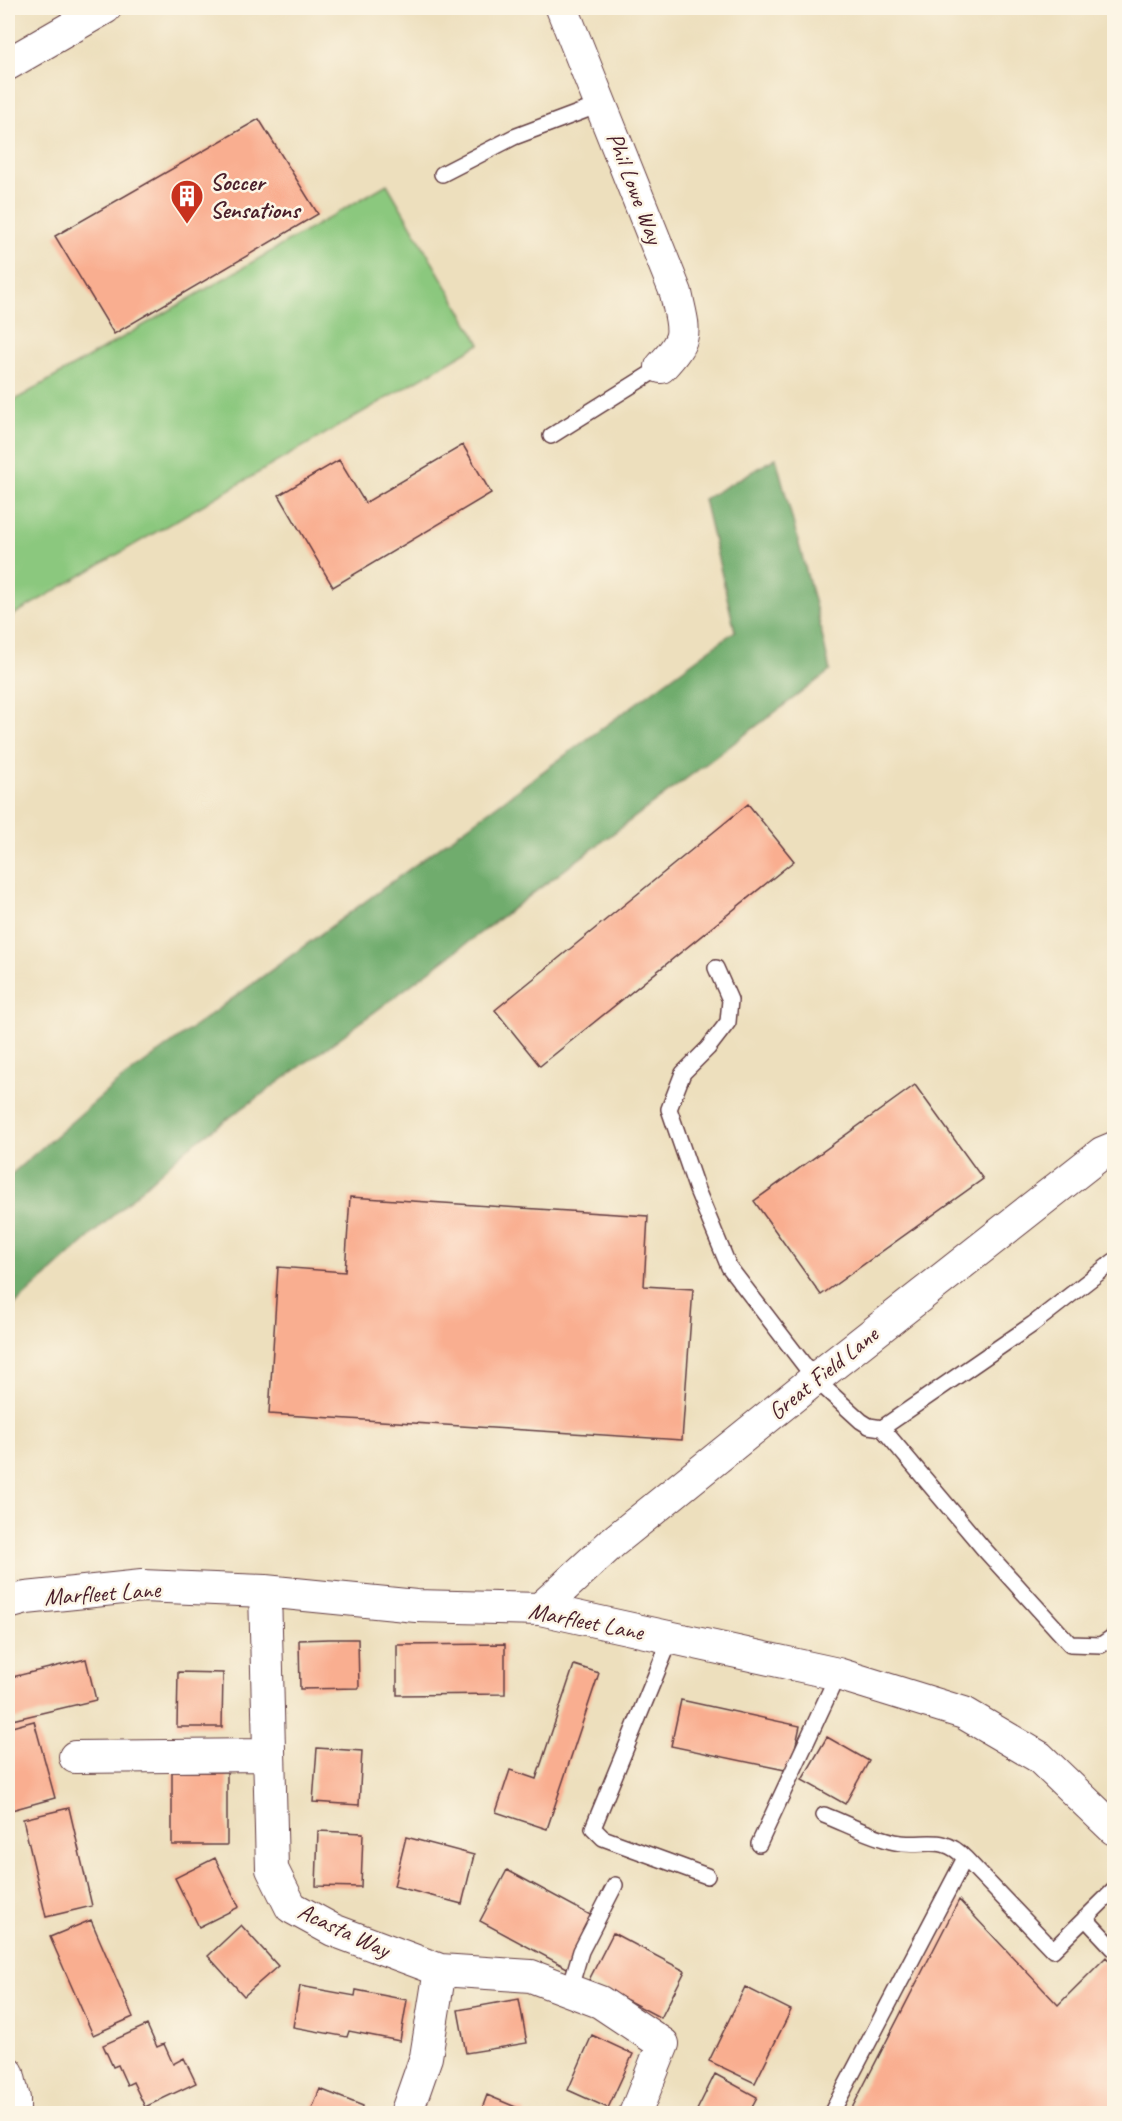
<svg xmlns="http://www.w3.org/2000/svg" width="1122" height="2121" font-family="Caveat,sans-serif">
<rect width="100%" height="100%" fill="#fcf5e5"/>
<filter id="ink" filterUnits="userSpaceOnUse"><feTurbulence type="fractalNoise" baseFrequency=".0167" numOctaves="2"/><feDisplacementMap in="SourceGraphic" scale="12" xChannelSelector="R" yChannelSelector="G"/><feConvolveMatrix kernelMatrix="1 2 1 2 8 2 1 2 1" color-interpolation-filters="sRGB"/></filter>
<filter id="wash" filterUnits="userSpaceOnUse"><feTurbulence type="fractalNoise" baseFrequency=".008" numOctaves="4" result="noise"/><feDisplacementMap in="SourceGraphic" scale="24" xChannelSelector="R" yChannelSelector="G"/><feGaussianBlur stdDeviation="1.35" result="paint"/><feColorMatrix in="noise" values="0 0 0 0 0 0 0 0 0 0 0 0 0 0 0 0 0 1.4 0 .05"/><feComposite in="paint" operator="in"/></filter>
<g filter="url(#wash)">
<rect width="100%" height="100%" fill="#eddfbd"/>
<path fill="#8bc87e" stroke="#6a7454" stroke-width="1.5" d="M 387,184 L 480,344 L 8,618 L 8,404 Z"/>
<path fill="#70ac6d" stroke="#5d664c" stroke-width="1.5" d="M 776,458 L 817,612 L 830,671 L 329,1046 L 187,1148 L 8,1311 L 8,1177 L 113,1086 L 735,631 L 704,499 Z"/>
<g id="blocks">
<path fill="#f9ae90" d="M 259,119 L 318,214 L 114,334 L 55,236 Z
M 463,445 L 491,493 L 333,587 L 279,495 L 339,460 L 365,503 Z
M 748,804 L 794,861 L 540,1066 L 495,1010 Z
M 915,1085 L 983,1179 L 821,1295 L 754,1201 Z
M 350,1197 L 648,1216 L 644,1286 L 693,1289 L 682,1440 L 269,1414 L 278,1267 L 345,1272 Z
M 329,1639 L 358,1639 L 359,1688 L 300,1689 L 299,1640 Z
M 505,1644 L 505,1694 L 397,1695 L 397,1645 Z
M 86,1659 L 96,1700 L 8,1721 L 8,1678 Z
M 574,1665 L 599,1673 L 547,1829 L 496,1812 L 510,1770 L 536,1779 Z
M 178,1672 L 223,1673 L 222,1727 L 177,1727 Z
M 681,1700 L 800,1726 L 790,1771 L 671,1746 Z
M 34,1721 L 55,1798 L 8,1811 L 8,1728 Z
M 827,1737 L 869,1761 L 845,1804 L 802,1780 Z
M 317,1748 L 362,1751 L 359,1805 L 313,1802 Z
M 172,1772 L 227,1772 L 227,1845 L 172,1845 Z
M 69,1808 L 92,1906 L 46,1917 L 23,1819 Z
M 318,1831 L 363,1833 L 361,1887 L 316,1886 Z
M 406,1837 L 474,1855 L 462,1904 L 394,1886 Z
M 215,1858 L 239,1907 L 199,1927 L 175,1878 Z
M 507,1870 L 596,1918 L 569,1969 L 480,1921 Z
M 959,1900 L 1058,2005 L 1106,1957 L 1114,1966 L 1114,2114 L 849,2114 Z
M 91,1920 L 133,2017 L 93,2035 L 50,1937 Z
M 241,1925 L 278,1966 L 244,1996 L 208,1956 Z
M 613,1933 L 685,1971 L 661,2018 L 589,1980 Z
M 300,1986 L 355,1996 L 356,1990 L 407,2000 L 400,2041 L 349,2031 L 347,2037 L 293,2027 Z
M 745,1987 L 791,2010 L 755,2083 L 709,2061 Z
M 519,1999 L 527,2043 L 466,2053 L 458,2010 Z
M 147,2025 L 157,2047 L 164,2044 L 173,2064 L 184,2058 L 196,2083 L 145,2107 L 133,2082 L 127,2085 L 118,2065 L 113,2067 L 103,2045 Z
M 592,2035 L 633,2054 L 608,2108 L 568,2090 Z
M 715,2074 L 757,2097 L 748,2114 L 695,2114 Z
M 320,2089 L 363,2106 L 360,2114 L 310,2114 Z
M 487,2095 L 525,2111 L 524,2114 L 480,2114 Z"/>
</g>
</g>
<g filter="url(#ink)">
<use href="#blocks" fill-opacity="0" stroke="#623c41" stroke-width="1.5"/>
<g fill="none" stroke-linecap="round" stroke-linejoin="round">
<g stroke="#623c41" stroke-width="18">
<path id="service" d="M 442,174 L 514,137 L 602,104
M 551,436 L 661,367
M 716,968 L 730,1000 L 728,1022 L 708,1048 L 683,1073 L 669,1109 L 697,1190 L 729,1267 L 815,1379 L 861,1421 L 869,1426 L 882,1428 L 1033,1324 L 1114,1261
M 882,1428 L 983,1548 L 1070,1644 L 1101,1645 L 1114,1636
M 671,1638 L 593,1828 L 603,1838 L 707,1876
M 824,1815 C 847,1824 871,1837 895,1842 C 924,1848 942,1833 965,1858
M 759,1844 L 838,1674
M 1085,1918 L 1114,1949
M 569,1991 L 581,1951 L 615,1885
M 831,2114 L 965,1858 L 1053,1950 L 1114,1890"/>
</g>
<g stroke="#623c41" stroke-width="34">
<path id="minor" d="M 562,8 L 676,293 C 684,332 690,336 661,367
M 8,64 L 105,8
M 265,1591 L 272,1869 L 291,1907 L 333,1930 L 440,1970 L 426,2057 L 406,2114
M 8,1603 L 26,1598 L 142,1586 L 265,1591 L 416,1606 L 540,1609 L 838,1674 L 964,1713 L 1039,1757 L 1114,1829
M 540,1609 L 613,1542 L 815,1379 L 1102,1153 L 1114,1148
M 75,1757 L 269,1755
M 440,1970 L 531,1976 L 600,2002 L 663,2044 L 635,2114
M 8,2073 L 14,2099 L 14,2114"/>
</g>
<use href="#service" stroke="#fff" stroke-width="15"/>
<use href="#minor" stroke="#fff" stroke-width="32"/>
</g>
</g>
<defs>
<g id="building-pin" transform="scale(1.725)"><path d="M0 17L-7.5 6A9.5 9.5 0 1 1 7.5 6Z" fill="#c8321e" stroke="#fcf5e5"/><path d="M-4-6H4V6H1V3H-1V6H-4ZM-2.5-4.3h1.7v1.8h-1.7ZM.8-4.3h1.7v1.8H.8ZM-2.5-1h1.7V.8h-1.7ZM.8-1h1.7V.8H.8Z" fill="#fff"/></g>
</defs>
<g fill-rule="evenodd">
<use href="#building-pin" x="187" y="196"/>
</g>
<g text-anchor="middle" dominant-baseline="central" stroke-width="5" stroke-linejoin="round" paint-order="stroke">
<g font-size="24" font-weight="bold" fill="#4a1f2b" stroke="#fcf5e5" text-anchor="start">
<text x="210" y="182">Soccer<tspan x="210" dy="28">Sensations</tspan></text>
</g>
<g font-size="24" fill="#4a1f2b" stroke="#fcf5e5">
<text transform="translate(635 188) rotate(69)">Phil Lowe Way</text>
<text transform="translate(823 1373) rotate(-39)">Great Field Lane</text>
<text transform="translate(102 1593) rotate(-4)">Marfleet Lane</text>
<text transform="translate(586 1621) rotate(11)">Marfleet Lane</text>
<text transform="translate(344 1930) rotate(25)">Acasta Way</text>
</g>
</g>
<rect width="1122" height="2121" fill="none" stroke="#fcf5e5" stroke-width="30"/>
</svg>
